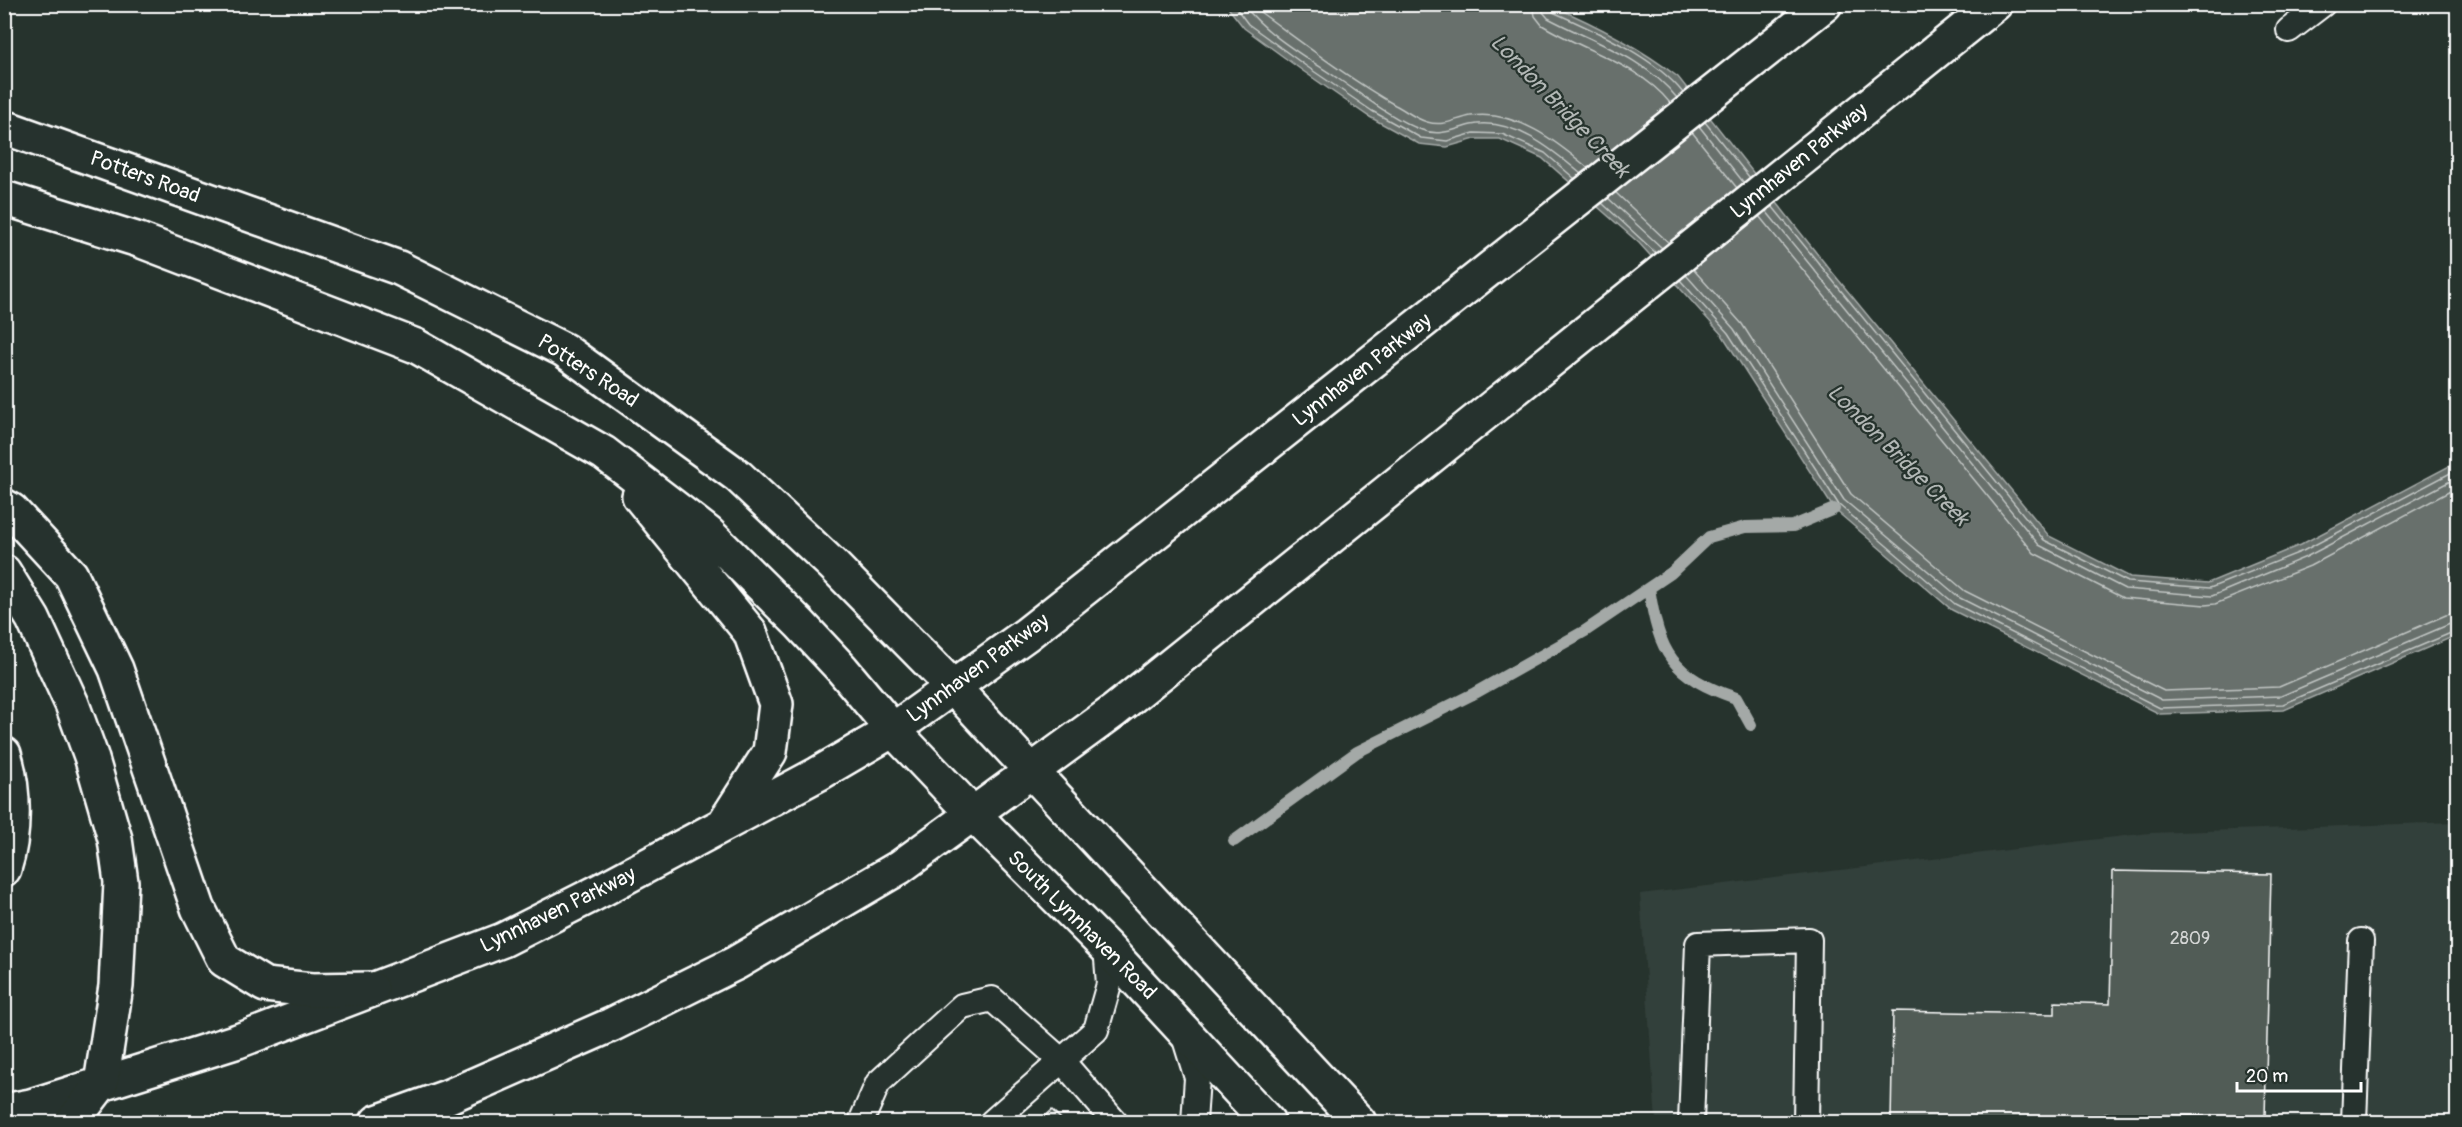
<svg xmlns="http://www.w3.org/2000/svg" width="2462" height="1127" font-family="Pangolin,sans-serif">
<rect width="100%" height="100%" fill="#26332d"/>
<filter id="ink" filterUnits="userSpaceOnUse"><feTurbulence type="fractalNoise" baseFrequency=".0167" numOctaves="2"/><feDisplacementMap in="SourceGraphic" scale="12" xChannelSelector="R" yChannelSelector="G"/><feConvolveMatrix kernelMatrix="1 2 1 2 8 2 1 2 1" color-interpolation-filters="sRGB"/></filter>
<g filter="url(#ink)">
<path fill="#333f3a" d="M 2457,822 L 2457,1122 L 1656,1122 L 1640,894 L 2149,833 Z"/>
<path fill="#67706c" stroke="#a4a9a7" stroke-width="1.5" d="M 1226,5 L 1550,5 C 1595,24 1639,47 1678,77 L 1818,255 L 2049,536 L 2130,577 L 2208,583 L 2300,545 L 2457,462 L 2457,635 L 2284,710 L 2160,714 L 1952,610 L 1834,509 L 1723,336 L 1639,243 L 1542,158 L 1500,139 L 1475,139 L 1447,147 L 1419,144 L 1368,116 L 1303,71 L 1244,28 Z"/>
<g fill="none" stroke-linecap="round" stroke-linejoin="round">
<path stroke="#c2c6c4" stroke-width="1.5" d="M 1233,4 L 1248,24 L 1306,66 L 1372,111 L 1421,138 L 1447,141 L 1474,133 L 1502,134 L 1545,153 L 1575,179
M 1243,4 C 1266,35 1309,59 1340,80 C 1365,97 1394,120 1422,130 C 1440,137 1454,129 1471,125 C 1513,117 1552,149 1581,174
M 1254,4 L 1260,12 C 1304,44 1348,78 1395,105 C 1405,110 1416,119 1427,122 C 1444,127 1455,119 1471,116 C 1517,110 1556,141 1588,168
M 1533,4 L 1535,16 L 1542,25 C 1584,51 1639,64 1670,103
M 1542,4 L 1543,12 L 1548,18 C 1591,41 1646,58 1677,98
M 1550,4 L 1553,12 C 1595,31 1654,56 1683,93
M 1705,122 L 1750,178
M 1699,126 L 1744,183
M 1692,132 L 1737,188
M 1615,192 L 1669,243
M 1608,198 L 1662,248
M 1602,203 L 1656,253
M 1772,206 L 2044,540 L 2128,582 L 2210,588 L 2303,551 L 2458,469
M 1766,211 L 2039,545 L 2125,589 L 2212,596 L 2306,557 L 2458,477
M 1759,216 L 2034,553 L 2123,598 L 2205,605 L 2215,604 L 2310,566 L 2458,487
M 1693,269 L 1742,324 L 1851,494 L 1965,591 L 2164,691 L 2279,687 L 2446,615 L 2458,613
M 1686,275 L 1734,329 L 1844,500 L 1960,598 L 2162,700 L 2281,696 L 2450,624 L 2458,622
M 1680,280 L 1728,333 L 1839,505 L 1955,604 L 2160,708 L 2283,704 L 2458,630"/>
<path stroke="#a4a9a7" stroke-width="12" d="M 1649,588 C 1659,654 1672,676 1736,698 L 1751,725
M 1234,841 L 1357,752 L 1475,693 L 1585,631 L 1671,573 L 1709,537 L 1745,527 L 1793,526 L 1834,509"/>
</g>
<path fill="#515c57" stroke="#fff" stroke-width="1.5" d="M 2113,871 L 2271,874 L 2265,1117 L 2105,1114 L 2105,1122 L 1891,1122 L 1893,1011 L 2055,1014 L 2055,1002 L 2110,1004 Z
M 1052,1110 L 1064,1122 L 1039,1122 Z"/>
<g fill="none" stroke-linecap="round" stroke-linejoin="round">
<g stroke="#fff" stroke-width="28">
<path id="lane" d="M 2289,30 L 2323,4
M 1184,1036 L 1197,1078 L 1194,1122
M 861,1122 L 878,1083 L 962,1006 L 992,999 L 1062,1061 L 1115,1122
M 992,1122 L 1096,1030 L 1109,984 L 1106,947
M 1691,1122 L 1698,944 L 1809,940 L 1806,1122
M 2354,1122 L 2361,941"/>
</g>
<g stroke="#fff" stroke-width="38">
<path id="secondary" d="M 4,127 L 399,268 L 564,350 L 738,476 L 833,565 L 953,687 L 1359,1122
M 4,198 L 139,240 L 416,346 L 604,453 L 708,533 L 800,624 L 842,669 L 893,730 L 973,814 L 1106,947 L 1268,1122
M 639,496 L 750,632 L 776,704 L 770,752 L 725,822
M 4,1111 L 31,1106 L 238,1041 L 503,940 L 594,894 L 818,774 L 893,730 L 1027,634 L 1825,4
M 377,1122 L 447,1097 L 611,1025 L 736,963 L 900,867 L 1114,711 L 1995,4"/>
</g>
<g stroke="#fff" stroke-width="38">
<path id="highway" d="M 4,506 L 11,510 L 71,575 L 116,669 L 198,908 L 224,960 L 265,985 L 312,990 L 372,989
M 4,572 L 33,619 L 72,704 L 91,756 L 115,839 L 121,882 L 116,986 L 101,1084 L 72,1122
M 4,754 C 15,789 15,835 4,869"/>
</g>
<use href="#lane" stroke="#26332d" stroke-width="24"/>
<use href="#secondary" stroke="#26332d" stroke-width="33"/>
<use href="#highway" stroke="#26332d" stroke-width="33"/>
</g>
</g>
<g text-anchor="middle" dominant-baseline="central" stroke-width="4.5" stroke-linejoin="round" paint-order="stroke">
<g font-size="18" fill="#d4d6d5">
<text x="2190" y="938">2809</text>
</g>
<g font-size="21" fill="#fff" stroke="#26332d">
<text transform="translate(1799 161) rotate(-39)">Lynnhaven Parkway</text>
<text transform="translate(145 177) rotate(20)">Potters Road</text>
<text transform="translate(1362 370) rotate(-38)">Lynnhaven Parkway</text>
<text transform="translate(588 371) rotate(33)">Potters Road</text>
<text transform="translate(978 668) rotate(-36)">Lynnhaven Parkway</text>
<text transform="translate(558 910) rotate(-26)">Lynnhaven Parkway</text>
<text transform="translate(1082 925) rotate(45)">South Lynnhaven Road</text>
</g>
<g font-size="22" font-style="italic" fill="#b3b8b6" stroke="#26332d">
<text transform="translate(1560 106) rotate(46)">London Bridge Creek</text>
<text transform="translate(1898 455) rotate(45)">London Bridge Creek</text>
</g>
</g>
<rect width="2462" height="1127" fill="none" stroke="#26332d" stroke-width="24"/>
<rect x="12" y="12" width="2438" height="1103" fill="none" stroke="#fff" stroke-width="2" filter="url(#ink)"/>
<path d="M2237 1082v9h124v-9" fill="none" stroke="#ffffff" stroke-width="3"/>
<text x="2246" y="1082" font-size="18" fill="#ffffff" stroke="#26332d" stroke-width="4.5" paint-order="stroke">20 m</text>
</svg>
